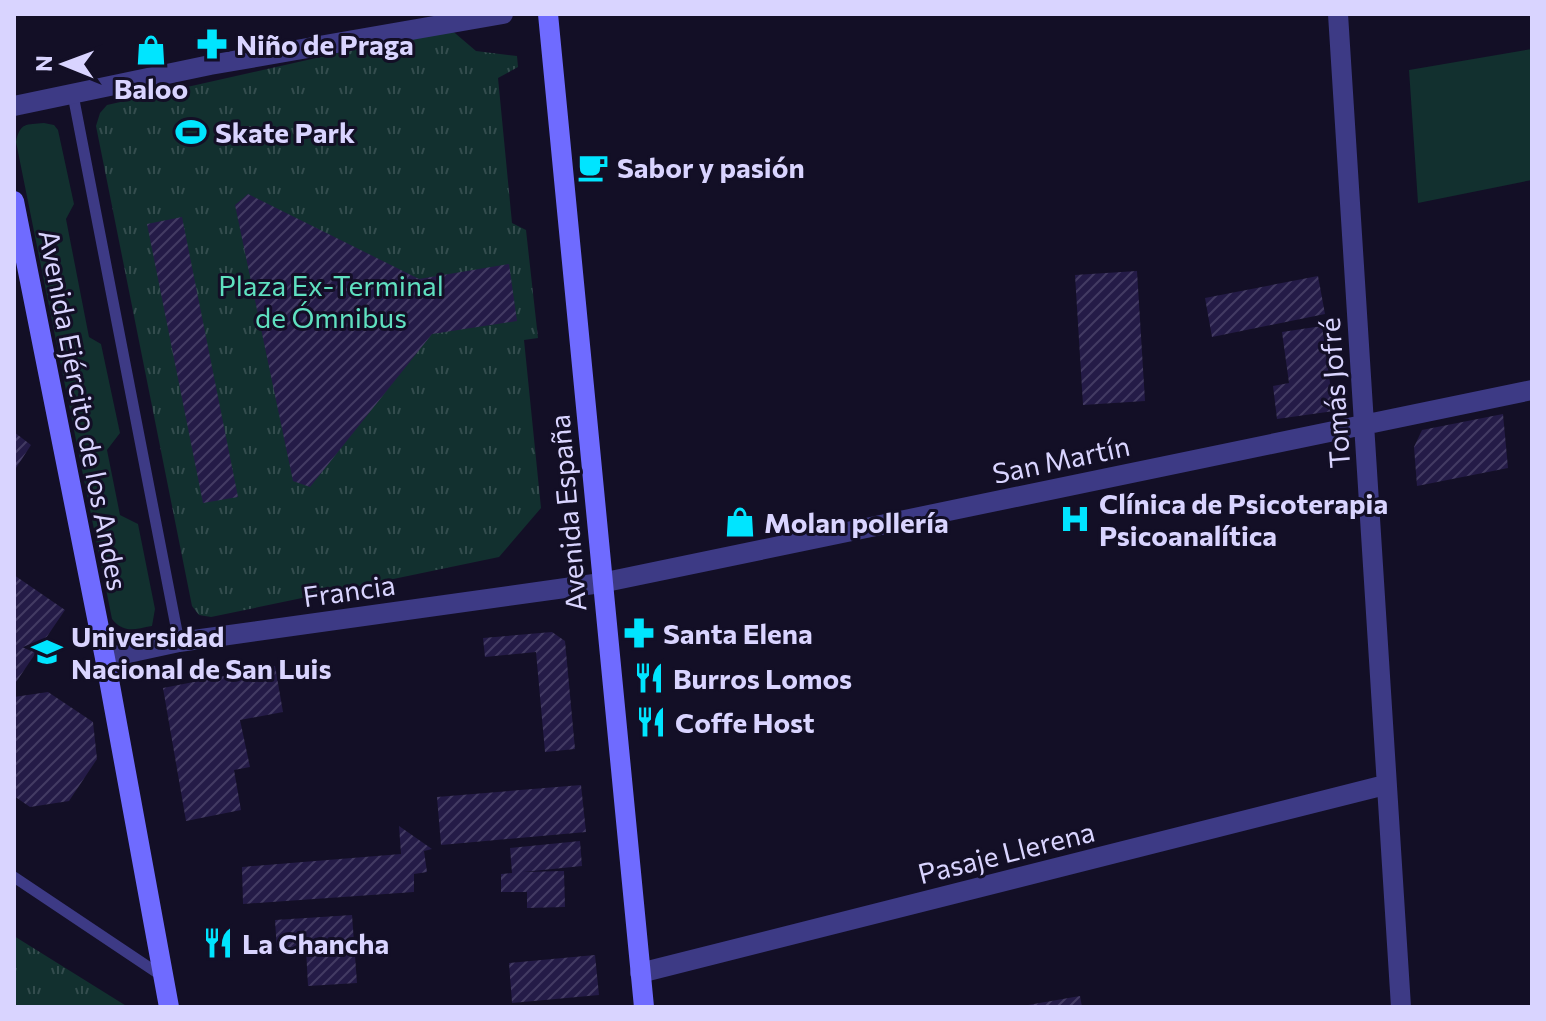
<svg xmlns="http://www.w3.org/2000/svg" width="1546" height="1021" font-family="Commissioner,sans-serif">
<defs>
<pattern id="park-tufts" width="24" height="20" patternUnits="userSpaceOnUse" patternTransform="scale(2)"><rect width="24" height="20" fill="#12302f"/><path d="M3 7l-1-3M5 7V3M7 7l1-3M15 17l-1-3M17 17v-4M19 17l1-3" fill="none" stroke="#344d4e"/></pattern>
<pattern id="building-hatch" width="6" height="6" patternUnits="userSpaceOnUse" patternTransform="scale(2)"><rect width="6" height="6" fill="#241b47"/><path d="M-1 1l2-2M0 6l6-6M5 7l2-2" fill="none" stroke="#433b63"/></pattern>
</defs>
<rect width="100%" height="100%" fill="#130f26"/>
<path fill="#12302f" d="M 1532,49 L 1532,180 L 1418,203 L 1409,70 Z
M 44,123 L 54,125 L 58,130 L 74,204 L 66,219 L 89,337 L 101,344 L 120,433 L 107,450 L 120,515 L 138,524 L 155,609 L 152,626 C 135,629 124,634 112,619 L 16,142 C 20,122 26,125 44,123 Z"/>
<path fill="url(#park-tufts)" d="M 449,28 L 476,51 L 517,56 L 518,67 L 498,78 L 512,223 L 526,230 L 538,338 L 524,340 L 541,508 L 499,557 L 211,617 L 199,615 L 192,606 L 96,126 L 100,113 L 107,105 Z
M 14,936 L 128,1007 L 14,1007 Z"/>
<path fill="url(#building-hatch)" d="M 248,194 L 419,279 L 509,264 L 517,321 L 432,334 L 310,487 L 293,481 L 235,205 Z
M 182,217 L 238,497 L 203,503 L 147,224 Z
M 1137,271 L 1145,401 L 1083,405 L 1075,275 Z
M 1318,276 L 1325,314 L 1212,337 L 1205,298 Z
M 1322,326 L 1334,411 L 1277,419 L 1273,386 L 1289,383 L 1282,332 Z
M 1503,414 L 1508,468 L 1417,486 L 1414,447 L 1422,430 Z
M 14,432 L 31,445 L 14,471 Z
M 14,575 L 65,610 L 14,685 Z
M 552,632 L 565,641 L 575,749 L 545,752 L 536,652 L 485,657 L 483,638 Z
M 275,666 L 283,712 L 240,720 L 250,767 L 234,770 L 241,810 L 186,821 L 163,688 Z
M 48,692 L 93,722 L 97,759 L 69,801 L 30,807 L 14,796 L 14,697 Z
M 581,785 L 586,832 L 441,845 L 437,797 Z
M 399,826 L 432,849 L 424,851 L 427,872 L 414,874 L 414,892 L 243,904 L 242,867 L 401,854 Z
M 580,841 L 582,866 L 523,872 L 564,871 L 565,907 L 527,908 L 527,892 L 501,892 L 501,874 L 512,873 L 510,848 Z
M 352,915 L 357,983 L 308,986 L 306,949 L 277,951 L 275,920 Z
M 595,955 L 599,995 L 512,1003 L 509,963 Z
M 1080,996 L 1082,1007 L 1028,1007 L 1028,1005 Z"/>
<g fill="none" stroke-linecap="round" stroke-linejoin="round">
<path stroke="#3d3a85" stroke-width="11" d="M 73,95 L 179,642
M 14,877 L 162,976"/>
<path stroke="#3d3a85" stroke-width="20" d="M 1338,14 L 1401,1007
M 14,106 L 210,65 L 503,14
M 105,658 L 179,642 L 601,583 L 1532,390
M 640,973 L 1385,785"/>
<path stroke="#6f6bff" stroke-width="20" d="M 548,14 L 644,1007
M 14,201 L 105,658 L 169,1007"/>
</g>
<defs>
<g id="pharmacy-bare" transform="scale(2.4)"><path d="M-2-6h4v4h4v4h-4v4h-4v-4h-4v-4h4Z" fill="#00e5ff" stroke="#130f26" stroke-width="2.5" paint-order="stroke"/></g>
<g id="shop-bare" transform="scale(2.4)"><path d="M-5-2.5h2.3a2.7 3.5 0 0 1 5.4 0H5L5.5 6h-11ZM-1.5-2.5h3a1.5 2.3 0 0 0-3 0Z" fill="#00e5ff" stroke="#130f26" stroke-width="2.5" paint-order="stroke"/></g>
<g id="stadium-bare" transform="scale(2.4)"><path d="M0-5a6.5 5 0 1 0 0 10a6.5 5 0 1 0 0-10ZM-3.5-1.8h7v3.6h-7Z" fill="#00e5ff" stroke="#130f26" stroke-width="2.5" paint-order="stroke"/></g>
<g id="cafe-bare" transform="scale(2.4)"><path d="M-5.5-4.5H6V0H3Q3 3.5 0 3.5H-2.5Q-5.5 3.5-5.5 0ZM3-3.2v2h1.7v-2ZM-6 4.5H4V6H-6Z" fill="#00e5ff" stroke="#130f26" stroke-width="2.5" paint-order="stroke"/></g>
<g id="hospital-bare" transform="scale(2.4)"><path d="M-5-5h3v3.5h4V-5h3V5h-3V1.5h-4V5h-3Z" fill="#00e5ff" stroke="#130f26" stroke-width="2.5" paint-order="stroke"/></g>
<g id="university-bare" transform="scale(2.4)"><path d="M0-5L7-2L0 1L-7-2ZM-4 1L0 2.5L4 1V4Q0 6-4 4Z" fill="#00e5ff" stroke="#130f26" stroke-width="2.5" paint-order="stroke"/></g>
<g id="restaurant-bare" transform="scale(2.4)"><path d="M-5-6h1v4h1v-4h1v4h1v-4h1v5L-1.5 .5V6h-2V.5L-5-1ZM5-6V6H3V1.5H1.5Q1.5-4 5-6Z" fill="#00e5ff" stroke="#130f26" stroke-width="2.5" paint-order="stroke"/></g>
</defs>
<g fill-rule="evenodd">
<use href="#pharmacy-bare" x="212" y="44"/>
<use href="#shop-bare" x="151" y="50"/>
<use href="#stadium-bare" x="191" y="132"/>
<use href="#cafe-bare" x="593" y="167"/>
<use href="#hospital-bare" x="1075" y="519"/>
<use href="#shop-bare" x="740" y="522"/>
<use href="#pharmacy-bare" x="639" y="633"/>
<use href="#university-bare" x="47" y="652"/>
<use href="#restaurant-bare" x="649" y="678"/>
<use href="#restaurant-bare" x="651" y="722"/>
<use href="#restaurant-bare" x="218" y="943"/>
</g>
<g text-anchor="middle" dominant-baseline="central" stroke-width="6" stroke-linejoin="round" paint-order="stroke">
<g font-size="28" font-weight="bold" fill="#d9d4ff" stroke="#130f26" text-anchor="start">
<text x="236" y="44">Niño de Praga</text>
<text x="151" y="88" text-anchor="middle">Baloo</text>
<text x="215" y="132">Skate Park</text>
<text x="617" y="167">Sabor y pasión</text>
<text x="1099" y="503">Clínica de Psicoterapia<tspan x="1099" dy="32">Psicoanalítica</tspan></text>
<text x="764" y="522">Molan pollería</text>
<text x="663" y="633">Santa Elena</text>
<text x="71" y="636">Universidad<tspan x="71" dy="32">Nacional de San Luis</tspan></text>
<text x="673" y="678">Burros Lomos</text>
<text x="675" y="722">Coffe Host</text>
<text x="242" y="943">La Chancha</text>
</g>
<g font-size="28" fill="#5fe0c0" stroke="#130f26">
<text x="331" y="285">Plaza Ex-Terminal<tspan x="331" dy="32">de Ómnibus</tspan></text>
</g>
<g font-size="28" fill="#d9d4ff" stroke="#130f26">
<text transform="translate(1334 393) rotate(-94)">Tomás Jofré</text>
<text transform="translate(84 410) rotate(79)">Avenida Ejército de los Andes</text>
<text transform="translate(1061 459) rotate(-12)">San Martín</text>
<text transform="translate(567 513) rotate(-95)">Avenida España</text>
<text transform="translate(349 590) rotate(-8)">Francia</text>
<text transform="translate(1006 852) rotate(-14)">Pasaje Llerena</text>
</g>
</g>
<rect width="1546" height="1021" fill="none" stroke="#d9d4ff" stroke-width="32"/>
<g transform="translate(64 64) rotate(271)" stroke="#130f26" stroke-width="6" paint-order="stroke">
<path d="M0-6L14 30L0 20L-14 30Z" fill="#d9d4ff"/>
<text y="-12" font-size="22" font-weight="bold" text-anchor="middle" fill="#d9d4ff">N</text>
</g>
</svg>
